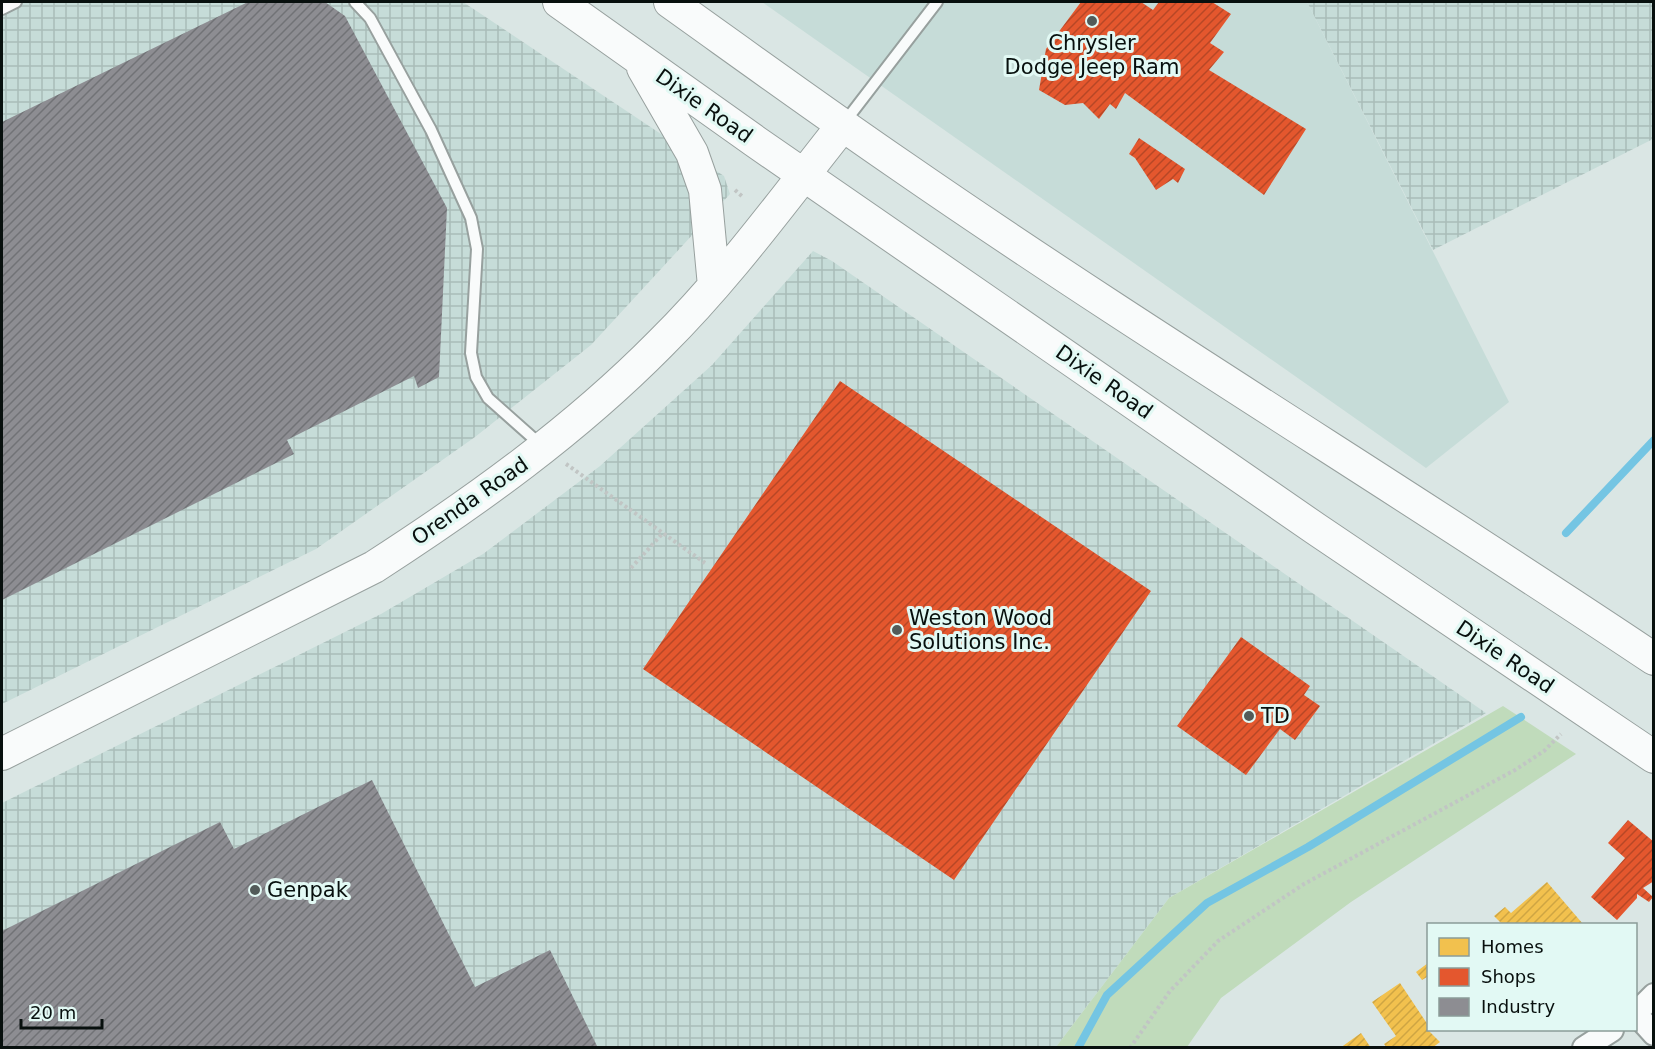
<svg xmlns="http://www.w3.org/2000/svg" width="1655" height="1049" font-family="'DejaVu Sans',sans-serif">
<defs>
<pattern id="industrial-grid" width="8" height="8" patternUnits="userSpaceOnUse" patternTransform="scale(1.5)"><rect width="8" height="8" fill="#c6dcd8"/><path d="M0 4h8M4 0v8" fill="none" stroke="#a9bcb8"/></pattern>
<pattern id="homes-hatch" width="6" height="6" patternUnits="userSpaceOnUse" patternTransform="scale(1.5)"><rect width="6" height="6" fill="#f2c14e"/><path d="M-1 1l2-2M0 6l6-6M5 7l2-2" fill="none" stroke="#cea543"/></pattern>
<pattern id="shops-hatch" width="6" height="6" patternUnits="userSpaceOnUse" patternTransform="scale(1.5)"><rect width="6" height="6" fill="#e4572e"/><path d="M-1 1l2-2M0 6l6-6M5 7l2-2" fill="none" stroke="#b74726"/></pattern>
<pattern id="industry-hatch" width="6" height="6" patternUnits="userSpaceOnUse" patternTransform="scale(1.5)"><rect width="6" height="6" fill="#8d8d92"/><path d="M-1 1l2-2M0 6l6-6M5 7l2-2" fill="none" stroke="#717276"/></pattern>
</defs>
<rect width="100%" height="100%" fill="#dae6e4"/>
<path fill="#c6dcd8" d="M 762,2 L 1307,2 L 1509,402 L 1426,468 Z"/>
<path fill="url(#industrial-grid)" d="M 2,2 L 463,2 L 724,176 L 730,194 L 591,345 L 475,437 L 316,549 L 2,704 Z
M 1307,2 L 1653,2 L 1653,139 L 1433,250 Z
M 813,251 L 832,261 L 1486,713 L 1169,898 L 1056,1047 L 2,1048 L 2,803 L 381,614 L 483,554 L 600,466 L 712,365 Z"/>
<path fill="#c0dbbb" d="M 1503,706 L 1576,754 L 1351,902 L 1221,998 L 1187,1047 L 1056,1047 L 1169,898 Z"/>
<path fill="url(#homes-hatch)" d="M 1547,882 L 1583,924 L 1502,924 L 1494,916 L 1505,907 L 1511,913 Z
M 1428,963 L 1428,979 L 1427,977 L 1422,980 L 1416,972 Z
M 1400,983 L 1428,1025 L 1428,1030 L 1440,1042 L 1432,1048 L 1387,1048 L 1384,1044 L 1396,1036 L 1372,1002 Z
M 1361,1033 L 1371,1048 L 1340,1048 Z"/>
<path fill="url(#shops-hatch)" d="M 1081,2 L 1141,2 L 1153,10 L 1159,2 L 1212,2 L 1231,14 L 1210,43 L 1224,52 L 1209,70 L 1306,129 L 1264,195 L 1125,93 L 1116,109 L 1110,104 L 1099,119 L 1083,103 L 1065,105 L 1039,90 L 1046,49 Z
M 1139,138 L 1185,169 L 1178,183 L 1173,179 L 1156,190 L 1135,158 L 1129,154 Z
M 840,381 L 1151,591 L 954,880 L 643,669 Z
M 1241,637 L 1310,686 L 1304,695 L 1320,706 L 1295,740 L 1280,729 L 1246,775 L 1177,726 Z
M 1628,820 L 1654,842 L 1654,881 L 1643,888 L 1653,897 L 1649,902 L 1637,894 L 1637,898 L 1617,920 L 1591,897 L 1625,858 L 1608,843 Z"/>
<path fill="url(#industry-hatch)" d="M 248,2 L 325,2 L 345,16 L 447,208 L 439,377 L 418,388 L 414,376 L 287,440 L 294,454 L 2,600 L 2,122 Z
M 372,780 L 475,987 L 550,950 L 598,1048 L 2,1048 L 2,931 L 220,822 L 234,849 Z"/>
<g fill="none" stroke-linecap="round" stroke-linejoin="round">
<path stroke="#74c5e3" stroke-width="8" d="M 1566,533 L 1654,440
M 1078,1048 L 1107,995 L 1207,903 L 1308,847 L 1521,717"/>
<g stroke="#97a09e" stroke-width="14">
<path id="lane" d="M 355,2 L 370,18 L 431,130 L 471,218 L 477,249 L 471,353 L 476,377 L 488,398 L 542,446
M 2,9 L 16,2
M 844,123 L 937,2"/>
</g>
<g stroke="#97a09e" stroke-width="26">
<path id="street" d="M 1636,1013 L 1654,995
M 1636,1014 L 1654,1034
M 1584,1048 L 1612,1030"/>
</g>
<g stroke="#97a09e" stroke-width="34">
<path id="secondary" d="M 559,2 L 756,142 L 1316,529 L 1654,757
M 670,2 C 747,57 824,113 903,167 C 1149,337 1405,492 1654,659
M 643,68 L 692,153 L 705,190 L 714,286
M 2,754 L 374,567 C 476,501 575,430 660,344 C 728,277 784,199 843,125"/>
</g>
<path stroke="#c1c5c4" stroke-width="4" stroke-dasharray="3 3" stroke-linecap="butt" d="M 735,190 L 743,197
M 566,464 L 705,563
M 631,568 L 663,533
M 1130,1048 L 1170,991 L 1218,941 L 1304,884 L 1515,770 L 1544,751 L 1561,734"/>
<use href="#lane" stroke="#f9fbfb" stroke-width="10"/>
<use href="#street" stroke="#f9fbfb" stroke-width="22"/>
<use href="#secondary" stroke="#f9fbfb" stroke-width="32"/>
</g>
<g fill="#525b59" stroke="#e2f9f4" stroke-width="2">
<circle cx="1092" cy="21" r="6"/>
<circle cx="897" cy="630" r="6"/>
<circle cx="1249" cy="716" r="6"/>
<circle cx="255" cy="890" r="6"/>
</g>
<g text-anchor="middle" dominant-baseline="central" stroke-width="6" stroke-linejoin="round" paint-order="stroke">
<g font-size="21" fill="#08100e" stroke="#e2f9f4" text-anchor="start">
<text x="1092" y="43" text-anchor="middle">Chrysler<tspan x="1092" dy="24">Dodge Jeep Ram</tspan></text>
<text x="909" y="618">Weston Wood<tspan x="909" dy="24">Solutions Inc.</tspan></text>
<text x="1261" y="716">TD</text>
<text x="267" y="890">Genpak</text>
</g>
<g font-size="21" fill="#08100e" stroke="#e2f9f4">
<text transform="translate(704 106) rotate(35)">Dixie Road</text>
<text transform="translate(1104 382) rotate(35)">Dixie Road</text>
<text transform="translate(470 501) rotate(-35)">Orenda Road</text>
<text transform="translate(1505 657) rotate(34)">Dixie Road</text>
</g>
</g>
<rect width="1655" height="1049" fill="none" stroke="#08100e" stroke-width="6"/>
<rect x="1427" y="923" width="210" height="108" fill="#e2f9f4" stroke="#8b9c98" stroke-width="1.5"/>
<rect x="1439" y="938" width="30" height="18" fill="#f2c14e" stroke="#8b9c98" stroke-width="1.5"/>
<text x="1481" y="953" font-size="18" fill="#08100e">Homes</text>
<rect x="1439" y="968" width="30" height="18" fill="#e4572e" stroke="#8b9c98" stroke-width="1.5"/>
<text x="1481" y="983" font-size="18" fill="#08100e">Shops</text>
<rect x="1439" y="998" width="30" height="18" fill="#8d8d92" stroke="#8b9c98" stroke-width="1.5"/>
<text x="1481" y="1013" font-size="18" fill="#08100e">Industry</text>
<path d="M21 1019v9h81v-9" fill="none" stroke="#08100e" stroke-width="3"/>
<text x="30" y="1019" font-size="18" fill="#08100e" stroke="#e2f9f4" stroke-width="4.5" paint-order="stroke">20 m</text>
</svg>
